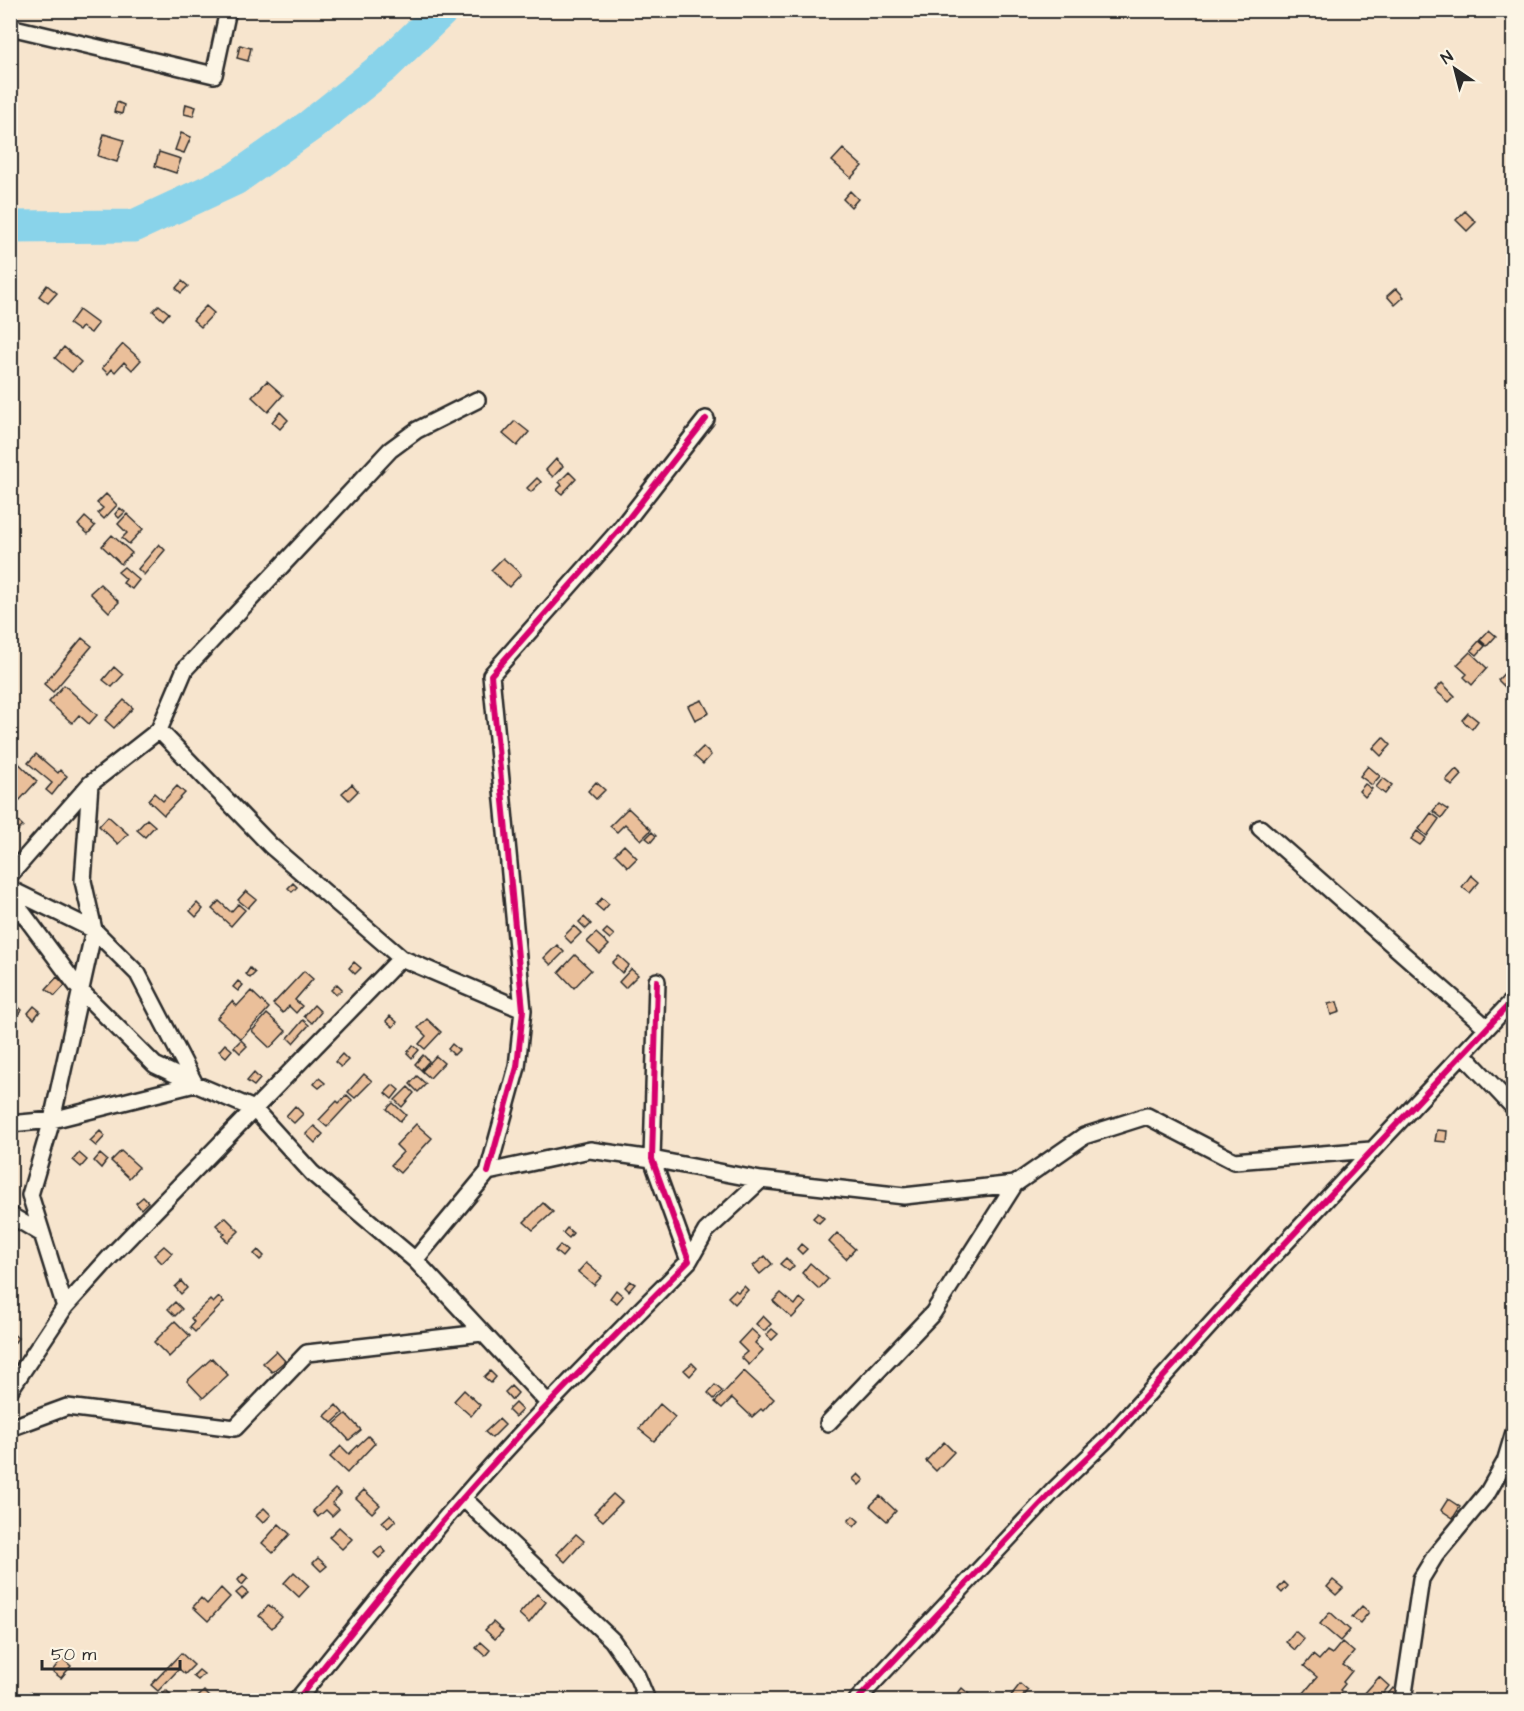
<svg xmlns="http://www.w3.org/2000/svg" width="1524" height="1711" font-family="'Architects Daughter',sans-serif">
<rect width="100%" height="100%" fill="#f7e5ce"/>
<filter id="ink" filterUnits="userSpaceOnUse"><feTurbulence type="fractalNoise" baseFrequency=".0167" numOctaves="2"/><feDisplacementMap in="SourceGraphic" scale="12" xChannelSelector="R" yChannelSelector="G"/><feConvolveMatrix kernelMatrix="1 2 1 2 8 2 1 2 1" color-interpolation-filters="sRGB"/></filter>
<g filter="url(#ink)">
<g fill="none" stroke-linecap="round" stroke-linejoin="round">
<path stroke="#89d3ea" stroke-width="33" d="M 10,227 L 134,226 L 235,179 L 311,125 L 386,65 L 443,10"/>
</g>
<path fill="#eabf9a" stroke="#2b2b2b" stroke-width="1.5" d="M 240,45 L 251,48 L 248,61 L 237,58 Z
M 117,102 L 124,105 L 122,114 L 114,112 Z
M 186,104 L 196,107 L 193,116 L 184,114 Z
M 181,133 L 191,137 L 184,153 L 175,150 Z
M 104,134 L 124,140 L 117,162 L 98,156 Z
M 843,149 L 862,166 L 851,178 L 832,161 Z
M 159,152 L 181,159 L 176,173 L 155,166 Z
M 850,191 L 858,199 L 851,207 L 843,199 Z
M 1465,211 L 1476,222 L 1467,231 L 1456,220 Z
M 182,281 L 188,286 L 181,293 L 176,288 Z
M 47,285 L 57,293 L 48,303 L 39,296 Z
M 1396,288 L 1404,297 L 1395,305 L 1387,296 Z
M 159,305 L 169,313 L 163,320 L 153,311 Z
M 206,306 L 214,313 L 201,327 L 193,320 Z
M 79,310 L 98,324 L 91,333 L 82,327 L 79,331 L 69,324 Z
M 123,344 L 141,360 L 132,370 L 124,362 L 115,372 L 112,369 L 108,374 L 102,368 Z
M 64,347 L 81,362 L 72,372 L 55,358 Z
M 267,381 L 283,395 L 268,412 L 252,397 Z
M 280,412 L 288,420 L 280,429 L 272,422 Z
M 515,421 L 529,432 L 517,446 L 503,434 Z
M 556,459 L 563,466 L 553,477 L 546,470 Z
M 569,472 L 576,479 L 562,494 L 557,490 L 562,485 L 559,482 Z
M 537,478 L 541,482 L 531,492 L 527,488 Z
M 106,494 L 117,505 L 104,519 L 98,513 L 103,508 L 97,503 Z
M 120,508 L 125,512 L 119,518 L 115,514 Z
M 127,514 L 143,529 L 129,544 L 122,538 L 127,533 L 118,524 Z
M 85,517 L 95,526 L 88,534 L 78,525 Z
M 112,535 L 132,553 L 121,564 L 102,546 Z
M 159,544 L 165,550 L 144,575 L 138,569 Z
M 503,558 L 521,574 L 509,587 L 491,570 Z
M 124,567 L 139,580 L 132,589 L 123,583 L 126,579 L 118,572 Z
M 100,584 L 119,602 L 109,612 L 90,593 Z
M 1489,630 L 1496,636 L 1487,646 L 1480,640 Z
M 82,638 L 92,646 L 53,692 L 44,684 Z
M 1479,641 L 1485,646 L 1477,655 L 1471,650 Z
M 1470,652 L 1487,668 L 1472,685 L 1464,677 L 1467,674 L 1457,665 Z
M 1514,653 L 1514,679 L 1505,687 L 1498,680 L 1513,664 L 1508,660 Z
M 114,667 L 123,675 L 112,687 L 103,680 Z
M 1442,683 L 1455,696 L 1449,702 L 1435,690 Z
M 64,685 L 97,715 L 89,724 L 79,715 L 72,723 L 49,702 Z
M 124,700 L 133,708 L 114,728 L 105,720 Z
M 702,700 L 709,713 L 695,720 L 688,706 Z
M 1468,713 L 1478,721 L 1472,729 L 1462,720 Z
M 1383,737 L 1391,745 L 1381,756 L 1373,748 Z
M 703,747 L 711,755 L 703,764 L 694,756 Z
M 36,754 L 58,773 L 60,770 L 67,776 L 52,795 L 46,790 L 52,783 L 28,763 Z
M 10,755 L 37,781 L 19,801 L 16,798 L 10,804 Z
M 1368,766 L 1380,776 L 1372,785 L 1360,776 Z
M 1456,769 L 1462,775 L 1452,786 L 1446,780 Z
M 1383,778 L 1392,785 L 1385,794 L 1376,787 Z
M 596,782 L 605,790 L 596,799 L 588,791 Z
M 352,784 L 358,791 L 349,800 L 342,793 Z
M 1365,784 L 1372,789 L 1365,797 L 1359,791 Z
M 177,786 L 185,793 L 164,815 L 148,800 L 154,793 L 163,801 Z
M 1439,804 L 1448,810 L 1442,818 L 1433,811 Z
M 628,808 L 651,830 L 641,840 L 625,824 L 617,832 L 610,826 Z
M 1431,813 L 1439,819 L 1427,836 L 1419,829 Z
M 108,816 L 128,834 L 118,844 L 99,826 Z
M 15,818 L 23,826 L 10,838 L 10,823 Z
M 147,819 L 155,826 L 145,837 L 137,830 Z
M 1417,831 L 1426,838 L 1420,845 L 1411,839 Z
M 652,832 L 656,836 L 651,842 L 646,838 Z
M 624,845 L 637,858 L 628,867 L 615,854 Z
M 1471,875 L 1479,882 L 1470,893 L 1462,887 Z
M 293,883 L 297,887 L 292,892 L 288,888 Z
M 246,891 L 256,899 L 248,908 L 238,900 Z
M 602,898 L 609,904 L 603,911 L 596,905 Z
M 219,901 L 231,912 L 238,904 L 245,910 L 231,926 L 212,909 Z
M 197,903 L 203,909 L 196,917 L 190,911 Z
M 584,917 L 591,924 L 586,929 L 579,922 Z
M 574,926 L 581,933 L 571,943 L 564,936 Z
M 607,929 L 614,935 L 610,939 L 603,933 Z
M 596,933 L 609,945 L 600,954 L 587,942 Z
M 557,945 L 564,952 L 551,965 L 544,958 Z
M 575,955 L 591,970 L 574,988 L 559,972 Z
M 619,956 L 629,965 L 622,973 L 612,963 Z
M 354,962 L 361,968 L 355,974 L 349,968 Z
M 250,968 L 255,973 L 250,978 L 246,974 Z
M 631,969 L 638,975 L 625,988 L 619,982 Z
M 304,971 L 313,979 L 295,1000 L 302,1006 L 296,1013 L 289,1006 L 283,1013 L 273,1004 Z
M 57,977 L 65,985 L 55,996 L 46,989 Z
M 238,981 L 243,985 L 238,991 L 233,987 Z
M 337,984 L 342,989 L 336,995 L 331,990 Z
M 251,991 L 269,1008 L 241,1039 L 217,1018 L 232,1001 L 237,1006 Z
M 13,1002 L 22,1010 L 10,1023 L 10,1004 Z
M 1337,1002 L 1340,1012 L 1331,1015 L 1328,1004 Z
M 314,1005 L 321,1012 L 312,1023 L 304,1016 Z
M 34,1006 L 40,1011 L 34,1019 L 28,1013 Z
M 267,1014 L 286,1031 L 270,1048 L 252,1031 Z
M 390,1016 L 397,1022 L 393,1027 L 386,1021 Z
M 427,1019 L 441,1032 L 425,1049 L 419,1044 L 426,1036 L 418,1028 Z
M 303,1020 L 309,1025 L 293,1043 L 288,1038 Z
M 10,1027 L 18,1034 L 10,1042 Z
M 241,1040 L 247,1046 L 240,1053 L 234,1047 Z
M 225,1044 L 232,1050 L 226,1057 L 219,1051 Z
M 452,1044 L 459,1050 L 454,1055 L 448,1049 Z
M 413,1045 L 419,1050 L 412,1058 L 407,1053 Z
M 342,1054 L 348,1060 L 341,1067 L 335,1062 Z
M 423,1055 L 429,1061 L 421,1070 L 415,1064 Z
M 436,1056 L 444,1063 L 430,1078 L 422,1071 Z
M 254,1073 L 260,1079 L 254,1086 L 247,1081 Z
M 364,1074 L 372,1081 L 355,1098 L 348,1092 Z
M 417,1076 L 426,1084 L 418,1092 L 410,1084 Z
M 319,1078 L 325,1083 L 319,1088 L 314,1084 Z
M 393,1085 L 399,1090 L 392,1099 L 385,1093 Z
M 408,1087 L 414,1093 L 402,1107 L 395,1100 Z
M 347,1095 L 352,1100 L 327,1127 L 319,1120 L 337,1101 L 339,1103 Z
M 393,1103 L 406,1115 L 400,1121 L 387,1109 Z
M 295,1106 L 303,1114 L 294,1123 L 286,1116 Z
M 416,1124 L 432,1138 L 400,1173 L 391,1165 L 403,1152 L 396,1145 Z
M 314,1126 L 323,1134 L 315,1143 L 306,1134 Z
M 1437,1130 L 1447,1131 L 1446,1142 L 1435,1141 Z
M 100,1131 L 105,1136 L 96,1146 L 90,1141 Z
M 121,1151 L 139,1167 L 129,1178 L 111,1161 Z
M 79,1153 L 87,1160 L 81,1167 L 73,1160 Z
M 100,1154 L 107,1160 L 101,1168 L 94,1161 Z
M 143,1197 L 148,1202 L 141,1209 L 136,1203 Z
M 543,1203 L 553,1212 L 533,1230 L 524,1222 Z
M 818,1213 L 824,1218 L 819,1223 L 813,1218 Z
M 225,1217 L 239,1231 L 228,1242 L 222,1236 L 225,1234 L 216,1225 Z
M 567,1228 L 573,1233 L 569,1238 L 563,1233 Z
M 837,1233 L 855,1249 L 846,1259 L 829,1242 Z
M 801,1244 L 807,1249 L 802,1254 L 797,1249 Z
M 560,1245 L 567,1251 L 562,1257 L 555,1251 Z
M 164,1246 L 172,1253 L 162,1263 L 154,1255 Z
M 258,1250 L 264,1256 L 260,1260 L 254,1254 Z
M 765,1256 L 772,1264 L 760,1274 L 753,1266 Z
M 786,1258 L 794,1266 L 789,1271 L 780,1264 Z
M 586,1263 L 602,1276 L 594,1285 L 578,1272 Z
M 810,1263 L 828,1279 L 819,1289 L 802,1273 Z
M 181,1281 L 187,1288 L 181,1294 L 175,1287 Z
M 630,1281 L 635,1284 L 629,1291 L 625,1287 Z
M 744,1286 L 748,1290 L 735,1304 L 728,1297 L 735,1290 L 738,1292 Z
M 616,1290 L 623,1296 L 617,1303 L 610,1298 Z
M 781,1293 L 795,1305 L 800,1298 L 806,1303 L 792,1318 L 773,1301 Z
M 219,1297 L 224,1302 L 195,1332 L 190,1327 L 194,1322 L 191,1318 L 210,1300 L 213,1303 Z
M 175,1302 L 182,1309 L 175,1316 L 168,1309 Z
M 763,1316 L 771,1324 L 764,1331 L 756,1324 Z
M 175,1321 L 190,1336 L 169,1357 L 154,1342 Z
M 751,1329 L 760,1337 L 755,1343 L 763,1350 L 749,1365 L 741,1357 L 747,1352 L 738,1343 Z
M 772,1329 L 778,1334 L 772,1340 L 766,1335 Z
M 12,1333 L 18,1338 L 12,1346 L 10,1335 Z
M 276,1351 L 285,1361 L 272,1372 L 263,1363 Z
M 212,1358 L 228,1375 L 203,1398 L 187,1381 Z
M 692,1363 L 697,1368 L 690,1376 L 684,1370 Z
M 490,1371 L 496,1377 L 491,1383 L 484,1377 Z
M 744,1371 L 774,1399 L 763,1411 L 761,1409 L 752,1417 L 732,1398 L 722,1408 L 715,1402 Z
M 715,1385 L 722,1391 L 714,1399 L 708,1393 Z
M 511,1386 L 518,1393 L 512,1400 L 505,1392 Z
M 464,1390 L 480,1405 L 471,1416 L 454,1401 Z
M 515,1403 L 522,1410 L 515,1417 L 508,1410 Z
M 660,1404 L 675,1417 L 654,1441 L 639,1429 Z
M 336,1405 L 343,1413 L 332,1423 L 325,1416 Z
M 346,1414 L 361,1430 L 349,1440 L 334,1424 Z
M 499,1419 L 505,1425 L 492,1438 L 485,1432 Z
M 368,1436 L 375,1443 L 347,1473 L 330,1457 L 341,1446 L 349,1454 Z
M 944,1442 L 954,1452 L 936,1471 L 926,1461 Z
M 858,1474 L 864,1480 L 859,1485 L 853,1479 Z
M 335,1489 L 341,1494 L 332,1503 L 339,1509 L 332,1516 L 326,1510 L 318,1517 L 313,1511 Z
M 364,1490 L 380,1505 L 372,1513 L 356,1498 Z
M 613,1494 L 622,1502 L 603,1521 L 594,1513 Z
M 880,1496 L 896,1511 L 887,1521 L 870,1506 Z
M 1448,1499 L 1460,1507 L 1453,1518 L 1441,1510 Z
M 264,1508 L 271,1515 L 263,1523 L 256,1516 Z
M 390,1515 L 396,1520 L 388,1528 L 382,1522 Z
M 853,1516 L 859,1521 L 854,1527 L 848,1521 Z
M 279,1524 L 290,1534 L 273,1553 L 262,1543 Z
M 339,1527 L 352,1539 L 342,1549 L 329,1537 Z
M 576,1534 L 584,1541 L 565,1562 L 557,1554 Z
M 381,1547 L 386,1552 L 379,1558 L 374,1553 Z
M 318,1558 L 327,1566 L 321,1571 L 313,1563 Z
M 294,1572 L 309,1586 L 299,1597 L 284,1583 Z
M 243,1574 L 248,1578 L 242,1585 L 238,1580 Z
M 1333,1580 L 1343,1588 L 1336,1595 L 1327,1587 Z
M 1284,1582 L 1288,1586 L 1282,1593 L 1278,1589 Z
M 221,1588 L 230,1597 L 208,1621 L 193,1607 L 201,1598 L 207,1604 Z
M 242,1588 L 248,1593 L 242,1599 L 236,1593 Z
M 537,1594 L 546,1602 L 529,1623 L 519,1614 Z
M 269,1605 L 282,1617 L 272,1628 L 259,1616 Z
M 1362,1606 L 1369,1612 L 1360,1623 L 1352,1617 Z
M 1330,1612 L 1350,1630 L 1340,1641 L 1320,1624 Z
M 493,1622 L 503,1631 L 495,1639 L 485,1630 Z
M 1295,1631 L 1304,1639 L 1295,1650 L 1286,1642 Z
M 481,1642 L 490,1650 L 485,1656 L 476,1648 Z
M 1342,1642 L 1354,1652 L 1343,1665 L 1352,1671 L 1343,1682 L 1345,1684 L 1340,1690 L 1342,1692 L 1336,1699 L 1333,1696 L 1329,1700 L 1311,1700 L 1303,1694 L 1317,1677 L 1304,1666 L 1313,1655 L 1319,1660 L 1327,1651 L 1332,1654 Z
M 181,1653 L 194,1665 L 185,1674 L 179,1669 L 158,1691 L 151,1685 Z
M 62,1658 L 71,1666 L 61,1678 L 52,1671 Z
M 199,1670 L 204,1674 L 198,1680 L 193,1676 Z
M 1379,1677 L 1389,1686 L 1381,1696 L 1378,1693 L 1372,1700 L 1364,1694 Z
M 1020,1684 L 1028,1691 L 1020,1700 L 1016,1697 L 1013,1700 L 1009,1698 Z
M 962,1688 L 970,1695 L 965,1700 L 956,1700 L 954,1698 Z
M 1393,1688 L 1399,1693 L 1393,1700 L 1387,1695 Z
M 166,1690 L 175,1699 L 173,1700 L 168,1700 L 162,1695 Z
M 204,1691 L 212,1699 L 195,1700 Z
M 30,1692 L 38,1698 L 36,1700 L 24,1700 Z
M 1294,1694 L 1299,1699 L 1298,1700 L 1289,1700 Z"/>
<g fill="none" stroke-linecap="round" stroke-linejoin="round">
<g stroke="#2b2b2b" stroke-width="20">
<path id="street" d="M 10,27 L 214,75 L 228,10
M 159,730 L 271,846 L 401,958 L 523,1010
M 1260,828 L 1486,1027
M 10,875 L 90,784 L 159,730 L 185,669 L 390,450 L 417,430 L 477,400
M 10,889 L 94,930 L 138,974 L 195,1084 L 254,1109 L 312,1173 L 415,1260 L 549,1404
M 10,896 L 80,990 L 155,1065 L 195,1084
M 1462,1053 L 1514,1108
M 10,1124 L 52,1120 L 195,1084
M 488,1172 L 517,1067 L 523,1010 L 491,675 L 621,528 L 706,419
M 10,1215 L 42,1234
M 415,1260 L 488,1172 L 590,1150 L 652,1159 L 761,1180
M 689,1261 L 706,1231 L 761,1180 L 904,1196 L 1015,1184 L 1084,1136 L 1147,1116 L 1234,1161 L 1371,1150
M 65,1307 L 30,1195 L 52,1120 L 94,930 L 83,881 L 90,784
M 10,1390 L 65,1307 L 110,1257 L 401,958
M 828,1423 L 933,1313 L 1015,1184
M 10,1428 L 67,1407 L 235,1428 L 307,1353 L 482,1333
M 463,1498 L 612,1640 L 637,1676 L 647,1700
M 297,1700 C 351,1633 405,1564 462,1499 C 534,1416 612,1339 689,1261 L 652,1159 L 657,981
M 857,1700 L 1054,1490 L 1106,1440 L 1261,1269 L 1514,999
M 1403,1700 L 1421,1579 L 1435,1556 L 1488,1492 L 1505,1462 L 1514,1432"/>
</g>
<use href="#street" stroke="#fcf5e5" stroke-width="15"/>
<g stroke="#fcf5e5" stroke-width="10">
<path id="cycleway" d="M 488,1172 L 517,1067 L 523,1010 L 491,675 L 621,528 L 706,419
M 297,1700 C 351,1633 405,1564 462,1499 C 534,1416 612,1339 689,1261 L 652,1159 L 657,981
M 857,1700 L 1054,1490 L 1106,1440 L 1261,1269 L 1514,999"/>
</g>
<use href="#cycleway" stroke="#d6006c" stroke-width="6"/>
</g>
</g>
<rect width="1524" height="1711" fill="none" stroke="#fcf5e5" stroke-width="36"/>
<rect x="18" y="18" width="1488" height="1675" fill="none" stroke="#2b2b2b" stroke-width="2" filter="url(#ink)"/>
<g transform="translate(1455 69) rotate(325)" stroke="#fcf5e5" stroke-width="4.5" paint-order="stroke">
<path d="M0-4.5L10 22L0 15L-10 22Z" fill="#2b2b2b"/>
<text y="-9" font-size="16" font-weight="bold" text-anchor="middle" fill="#2b2b2b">N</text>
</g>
<path d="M42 1660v9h138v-9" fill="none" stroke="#2b2b2b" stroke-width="3"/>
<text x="51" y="1660" font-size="18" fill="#2b2b2b" stroke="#fcf5e5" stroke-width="4.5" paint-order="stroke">50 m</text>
</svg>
